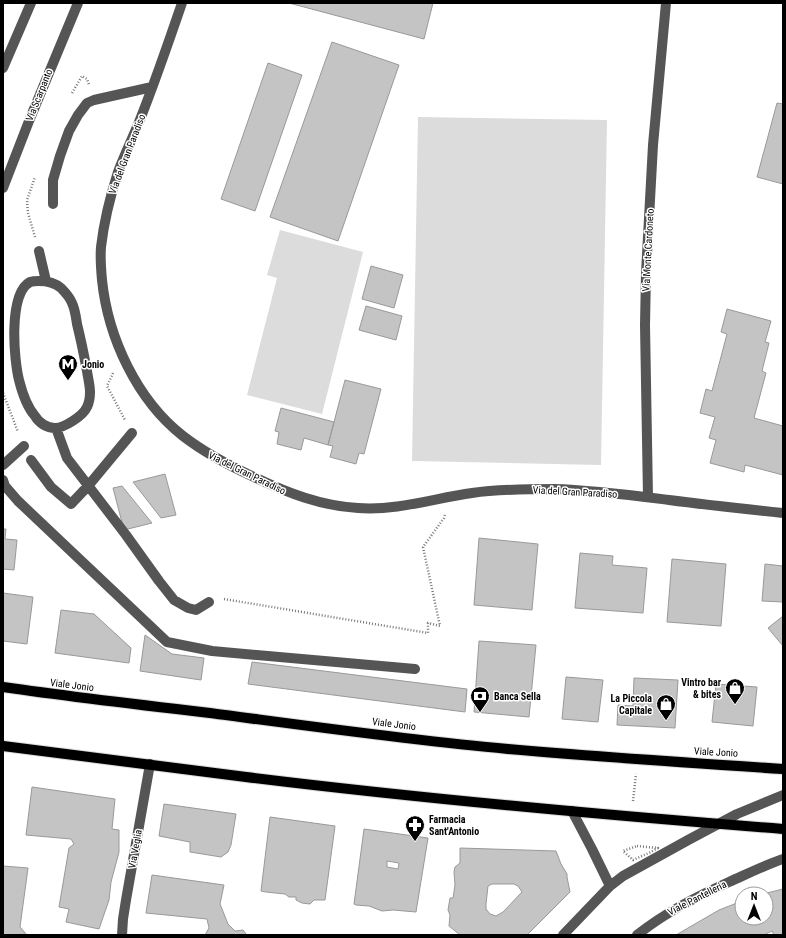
<svg xmlns="http://www.w3.org/2000/svg" width="786" height="938" font-family="'Roboto Condensed',sans-serif">
<rect width="100%" height="100%" fill="#fff"/>
<path fill="#dcdcdc" d="M 418,117 L 607,120 L 601,465 L 412,461 Z
M 280,230 L 363,252 L 322,414 L 247,395 L 277,278 L 267,275 Z"/>
<path fill="#c4c4c4" stroke="#999" fill-rule="evenodd" d="M 289,3 L 433,3 L 424,39 Z
M 332,42 L 399,65 L 338,241 L 270,217 Z
M 268,63 L 302,75 L 255,211 L 221,199 Z
M 777,103 L 783,104 L 783,184 L 757,177 Z
M 371,266 L 403,275 L 394,308 L 362,299 Z
M 366,306 L 402,316 L 396,340 L 359,330 Z
M 727,309 L 771,321 L 765,342 L 769,343 L 762,371 L 766,373 L 754,418 L 783,426 L 783,425 L 783,475 L 745,465 L 744,472 L 710,463 L 716,440 L 709,438 L 715,417 L 700,413 L 706,389 L 712,391 L 727,334 L 721,332 Z
M 345,380 L 381,389 L 364,454 L 359,453 L 356,464 L 330,457 L 333,446 L 328,445 Z
M 281,408 L 334,422 L 328,445 L 304,438 L 301,450 L 277,444 L 279,432 L 275,431 Z
M 165,474 L 176,515 L 161,518 L 133,482 Z
M 122,486 L 152,523 L 124,530 L 113,488 Z
M 3,529 L 6,529 L 5,539 L 17,540 L 14,570 L 3,569 Z
M 479,538 L 538,544 L 532,610 L 474,605 Z
M 580,553 L 613,556 L 612,565 L 647,568 L 643,613 L 575,608 Z
M 672,559 L 726,564 L 721,626 L 667,622 Z
M 765,564 L 783,566 L 783,602 L 762,601 Z
M 3,593 L 33,597 L 27,644 L 3,641 Z
M 61,610 L 94,614 L 131,648 L 129,663 L 55,653 Z
M 783,616 L 783,646 L 768,628 Z
M 145,635 L 172,654 L 204,658 L 201,680 L 140,671 Z
M 479,641 L 536,645 L 529,717 L 474,712 Z
M 252,662 L 467,689 L 465,712 L 248,684 Z
M 566,677 L 603,680 L 598,722 L 562,719 Z
M 634,678 L 678,680 L 675,728 L 617,725 L 618,705 L 633,706 Z
M 716,684 L 757,687 L 753,726 L 712,722 Z
M 32,787 L 115,799 L 112,829 L 119,830 L 119,852 L 111,882 L 109,900 L 99,929 L 66,922 L 69,909 L 59,907 L 69,848 L 74,844 L 71,839 L 26,835 Z
M 164,804 L 236,814 L 231,845 L 228,852 L 221,857 L 190,852 L 190,842 L 159,836 Z
M 270,817 L 335,826 L 325,900 L 314,900 L 310,904 L 302,903 L 296,900 L 296,897 L 289,897 L 285,894 L 266,892 L 261,891 Z
M 364,829 L 428,838 L 416,912 L 393,910 L 382,911 L 369,906 L 356,905 L 354,904 ZM 387,861 L 399,863 L 398,869 L 387,867 Z
M 460,848 L 556,851 L 561,864 L 567,874 L 567,877 L 570,892 L 527,935 L 460,935 L 449,926 L 450,915 L 448,910 L 450,898 L 453,898 L 455,885 L 454,872 L 455,867 L 460,863 ZM 492,884 L 514,884 L 518,886 L 522,892 L 503,912 L 496,916 L 490,914 L 486,909 L 486,904 L 488,886 Z
M 3,866 L 28,868 L 20,927 L 27,935 L 3,935 Z
M 152,875 L 224,885 L 220,904 L 228,924 L 235,931 L 243,930 L 246,934 L 245,935 L 205,935 L 209,928 L 207,919 L 146,913 Z
M 783,889 L 783,935 L 774,935 L 772,931 L 764,935 L 676,935 L 719,910 L 742,901 L 742,918 L 766,918 L 766,894 L 763,894 Z"/>
<g fill="none" stroke-linecap="round" stroke-linejoin="round">
<g stroke="#dbdbdb" stroke-width="12">
<path id="major" d="M 3,687 C 72,697 141,705 210,713 C 309,726 408,740 508,749 C 599,757 691,763 783,769
M 3,746 C 84,756 165,767 246,777 C 424,799 604,815 783,829"/>
</g>
<path stroke="#777" stroke-width="2.5" stroke-dasharray="1 2" stroke-linecap="butt" d="M 72,93 L 82,76 L 87,79 L 89,85
M 35,237 L 28,213 L 27,200 L 35,177
M 113,373 L 107,386 L 125,420
M 3,393 L 18,432
M 224,599 L 428,633 L 428,623 L 440,626 L 423,547 L 444,518 L 445,515
M 633,801 L 636,774
M 637,846 L 658,848 L 651,852 L 633,860 L 623,851 Z"/>
<path stroke="#555" stroke-width="10" d="M 182,3 C 169,41 156,79 141,117 C 134,135 125,153 118,172 C 110,197 104,221 101,247 C 100,258 101,269 102,280 C 108,338 137,400 183,436 C 205,453 230,466 254,477 C 288,493 321,506 358,508 C 397,511 435,498 472,493 C 500,489 527,489 554,489 C 593,490 630,495 669,500 C 707,505 745,509 783,513
M 3,68 L 31,3
M 3,188 L 29,121 L 78,3
M 53,204 L 53,180 L 60,156 L 69,131 L 78,115 L 87,103 L 94,100 L 152,87
M 39,251 L 46,281
M 39,281 C 47,281 55,283 61,288 C 65,292 70,298 72,303 C 75,309 76,317 77,324 C 81,340 84,355 87,371 C 88,378 90,386 90,392 C 90,396 89,403 87,407 C 83,416 64,428 55,428 C 47,428 39,423 35,416 C 27,407 22,392 19,380 C 14,360 8,294 30,282 C 33,281 36,281 39,281 Z
M 56,428 L 67,458 L 126,535 L 159,581 L 174,600 L 188,608 L 196,610 L 209,602
M 31,460 L 51,487 L 71,504 L 88,486 L 132,433
M 3,465 L 24,446
M 3,480 L 5,486 L 18,501 L 167,642 L 212,651 L 415,669
M 648,497 L 645,325 L 646,273 L 653,145 L 666,3
M 572,811 L 592,849 L 610,886
M 122,935 L 123,919 L 126,900 L 150,764
M 563,935 L 610,886 L 623,876 L 690,839 L 737,814 L 783,795
M 637,935 C 666,912 696,897 729,882 C 747,874 765,865 783,859"/>
<use href="#major" stroke="#000" stroke-width="10"/>
</g>
<defs>
<g id="metro-pin" transform="scale(1)"><path d="M0 17L-7.5 6A9.5 9.5 0 1 1 7.5 6Z" fill="#000" stroke="#fff"/><path d="M-5.5 5V-5H-3L0 0L3-5H5.5V5H3V-.5L0 4L-3-.5V5Z" fill="#fff"/></g>
<g id="shop-pin" transform="scale(1)"><path d="M0 17L-7.5 6A9.5 9.5 0 1 1 7.5 6Z" fill="#000" stroke="#fff"/><path d="M-5-2.5h2.3a2.7 3.5 0 0 1 5.4 0H5L5.5 6h-11ZM-1.5-2.5h3a1.5 2.3 0 0 0-3 0Z" fill="#fff"/></g>
<g id="bank-pin" transform="scale(1)"><path d="M0 17L-7.5 6A9.5 9.5 0 1 1 7.5 6Z" fill="#000" stroke="#fff"/><path d="M-6-4H6V4H-6ZM0-2.3a2.3 2.3 0 1 0 0 4.6a2.3 2.3 0 1 0 0-4.6Z" fill="#fff"/></g>
<g id="pharmacy-pin" transform="scale(1)"><path d="M0 17L-7.5 6A9.5 9.5 0 1 1 7.5 6Z" fill="#000" stroke="#fff"/><path d="M-2-6h4v4h4v4h-4v4h-4v-4h-4v-4h4Z" fill="#fff"/></g>
</defs>
<g fill-rule="evenodd">
<use href="#metro-pin" x="68" y="364"/>
<use href="#shop-pin" x="735" y="688"/>
<use href="#bank-pin" x="480" y="696"/>
<use href="#shop-pin" x="666" y="704"/>
<use href="#pharmacy-pin" x="415" y="825"/>
</g>
<g text-anchor="middle" dominant-baseline="central" stroke-width="3" stroke-linejoin="round" paint-order="stroke">
<g font-size="10" fill="#000" stroke="#fff">
<text transform="translate(39 95) rotate(-68)">Via Scarpanto</text>
<text transform="translate(127 154) rotate(-69)">Via del Gran Paradiso</text>
<text transform="translate(648 250) rotate(-87)">Via Monte Cardoneto</text>
<text transform="translate(247 473) rotate(26)">Via del Gran Paradiso</text>
<text transform="translate(575 492) rotate(3)">Via del Gran Paradiso</text>
<text transform="translate(72 685) rotate(7)">Viale Jonio</text>
<text transform="translate(394 724) rotate(7)">Viale Jonio</text>
<text transform="translate(716 752) rotate(3)">Viale Jonio</text>
<text transform="translate(135 849) rotate(-80)">Via Veglia</text>
<text transform="translate(697 898) rotate(-27)">Viale Pantelleria</text>
</g>
<g font-size="10" font-weight="bold" fill="#000" stroke="#fff" text-anchor="start">
<text x="82" y="364">Jonio</text>
<text x="721" y="682" text-anchor="end">Vintro bar<tspan x="721" dy="12">&amp; bites</tspan></text>
<text x="494" y="696">Banca Sella</text>
<text x="652" y="698" text-anchor="end">La Piccola<tspan x="652" dy="12">Capitale</tspan></text>
<text x="429" y="819">Farmacia<tspan x="429" dy="12">Sant'Antonio</tspan></text>
</g>
</g>
<rect width="786" height="938" fill="none" stroke="#000000" stroke-width="8"/>
<g transform="translate(754 906)"><circle r="19" fill="#ffffff" stroke="#999999"/>
<path d="M0-3L7 15L0 10L-7 15Z" fill="#000000"/>
<text y="-6" font-size="11" font-weight="bold" text-anchor="middle" fill="#000000">N</text>
</g>
</svg>
